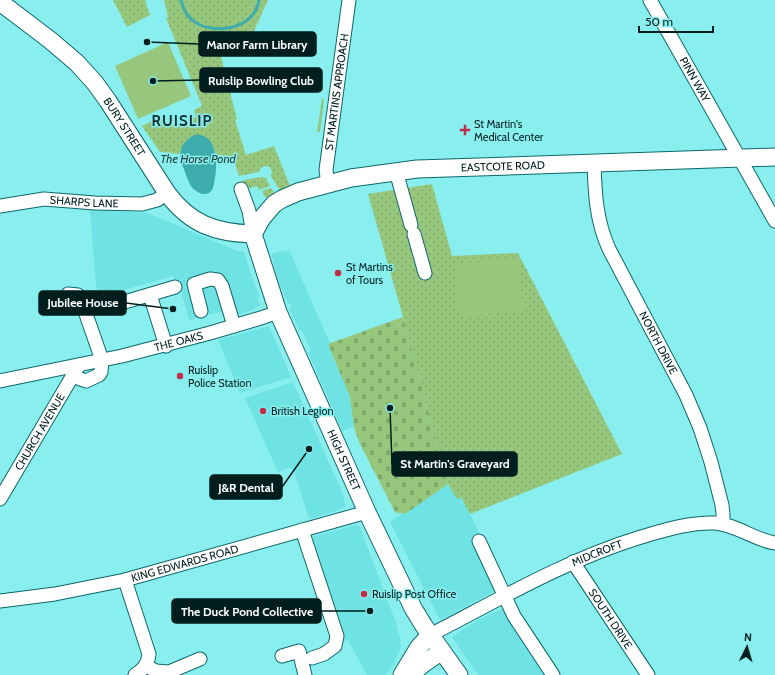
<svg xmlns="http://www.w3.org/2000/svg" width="775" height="675" font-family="Cabin,sans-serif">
<defs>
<pattern id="green-dots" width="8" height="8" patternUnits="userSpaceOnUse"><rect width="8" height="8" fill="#97c77c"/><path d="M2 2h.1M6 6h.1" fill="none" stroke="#80aa6b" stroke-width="1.8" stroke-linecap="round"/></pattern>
<pattern id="cemetery-stones" width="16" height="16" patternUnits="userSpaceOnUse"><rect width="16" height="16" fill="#97c77c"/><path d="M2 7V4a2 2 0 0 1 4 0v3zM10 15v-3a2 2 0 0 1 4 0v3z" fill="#80aa6b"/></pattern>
</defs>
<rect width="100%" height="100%" fill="#89efee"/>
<path fill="#6fe3e3" d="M 90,210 L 148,213 L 237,251 L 244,252 L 254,283 L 260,296 L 258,300 L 261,305 L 250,311 L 226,318 L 223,311 L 189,320 L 181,291 L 180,285 L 176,285 L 173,276 L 99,297 L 96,284 Z
M 289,250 L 330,343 L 328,344 L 350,397 L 354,427 L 342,431 L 308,352 L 311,351 L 301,329 L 299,330 L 289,308 L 292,307 L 290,303 L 288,304 L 277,277 L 272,255 L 274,253 Z
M 269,326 L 291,377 L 240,393 L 218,340 Z
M 293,382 L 341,489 L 346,507 L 337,510 L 337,511 L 309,519 L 294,470 L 289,468 L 278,472 L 245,398 Z
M 448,484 L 457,499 L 461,497 L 506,585 L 440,620 L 390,522 Z
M 356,525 L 360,527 L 395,620 L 400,638 L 401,647 L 394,665 L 385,675 L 367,675 L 348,640 L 340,642 L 304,539 Z
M 511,604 L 556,675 L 478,675 L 452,637 L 476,621 Z"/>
<path fill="url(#green-dots)" d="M 113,0 L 145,0 L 150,15 L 127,27 Z
M 164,0 L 268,0 L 253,33 L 254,47 L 218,45 L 237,119 L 235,120 L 246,155 L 274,146 L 290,186 L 280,191 L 271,176 L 272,172 L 270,167 L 265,166 L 261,168 L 259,172 L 239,176 L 233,159 L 216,154 L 211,142 L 181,150 L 179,154 L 160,152 L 142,126 L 161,116 L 165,127 L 196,117 L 194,110 L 202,106 L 166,18 L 168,17 Z
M 322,99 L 324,99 L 320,132 L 317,132 Z
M 262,177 L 266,178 L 270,186 L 259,190 L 257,186 L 246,189 L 242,184 L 244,180 Z
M 432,184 L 452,256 L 518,253 L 622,454 L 470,514 L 461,497 L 457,499 L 448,484 L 403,317 L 368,194 Z
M 271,188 L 275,194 L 268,198 L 264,196 L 262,191 Z"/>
<path fill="url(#cemetery-stones)" d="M 403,317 L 448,484 L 405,514 L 395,512 L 359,442 L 354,427 L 350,397 L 328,344 Z"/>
<path fill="#97c77c" d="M 168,42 L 191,96 L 138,119 L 115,66 Z
M 520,259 L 523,312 L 459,316 L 456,263 Z"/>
<path fill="#3dacac" d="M 194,135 C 217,132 218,162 215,178 C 214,182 214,186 212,190 C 207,198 196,193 191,186 C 188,181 186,175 184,169 C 178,154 178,145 194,135 Z"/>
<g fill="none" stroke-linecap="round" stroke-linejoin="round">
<path stroke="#3dacac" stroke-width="3" d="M 181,0 C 183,7 185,14 191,19 C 211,37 255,30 259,0"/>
<g stroke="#0e6768" stroke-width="15">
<g id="minor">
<path id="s1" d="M 650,0 L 775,221"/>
<path id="s2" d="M 594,163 C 595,194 596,220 609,249 L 686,395 L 700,428 L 711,462 L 722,505 L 723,514 L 723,524"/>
<path d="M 396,171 L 411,225"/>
<path id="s3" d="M 328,184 L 326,170 L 349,0"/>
<path d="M 241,189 L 249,211 L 253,234"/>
<path id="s4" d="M 0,206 L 44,199 L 95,203 L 142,204 L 157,200 L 167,193"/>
<path d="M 414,234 L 425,273"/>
<path d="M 68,294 L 78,295 L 80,297 L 102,360 L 101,372 L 99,375 L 86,381 L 72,376"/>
<path d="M 150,295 L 166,346"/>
<path d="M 108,307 L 175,287"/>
<path d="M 201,311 L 194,284 L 210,279 L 218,280 L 222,286 L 234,326"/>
<path id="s5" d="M 0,381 L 122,356 L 210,333 L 264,317 L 278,312"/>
<path id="s6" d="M 0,499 L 79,365"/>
<path d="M 302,530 L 337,636 L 335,646 L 324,654 L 312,658"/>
<path d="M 479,541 L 514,616 L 553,675"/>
<path id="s7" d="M 573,562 L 648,675"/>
<path d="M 125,580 L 149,654 C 148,664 144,669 135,675"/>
<path id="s8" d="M 0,601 L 55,594 L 125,580 L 367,512"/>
<path id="s9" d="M 430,635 C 500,599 566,560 641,537 C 665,530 690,522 715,523 C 738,525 754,540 775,543"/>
<path d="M 282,656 L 299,651 L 305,675"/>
<path d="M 146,666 L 156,671 L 169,672 L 200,659"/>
</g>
</g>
<g stroke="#0e6768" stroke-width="19">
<g id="major">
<path id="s10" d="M 0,2 L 50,40 L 77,63 L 95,83 L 108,101 L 167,193 C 190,224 215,233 253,234"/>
<path id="s11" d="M 253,234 L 262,218 L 274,204 L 282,199 L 298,192 L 351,178 L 417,169 L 775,157"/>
<path id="s12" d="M 253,234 L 278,312 L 367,512 L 413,608 L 424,626 L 459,675"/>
<path d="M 402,675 L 419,647 L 430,635"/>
<path d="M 410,675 L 423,664 L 442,651"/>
</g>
</g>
<use href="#minor" stroke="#fff" stroke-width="13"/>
<use href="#major" stroke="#fff" stroke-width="17"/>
</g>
<g fill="#be2e4a" stroke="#89efee" stroke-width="1.5">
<path d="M463 124h4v4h4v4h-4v4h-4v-4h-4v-4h4z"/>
<circle cx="338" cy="273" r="4"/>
<circle cx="180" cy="376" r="4"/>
<circle cx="263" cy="411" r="4"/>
<circle cx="364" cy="594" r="4"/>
</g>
<g text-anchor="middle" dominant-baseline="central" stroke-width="3" stroke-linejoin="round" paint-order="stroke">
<g font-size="11" fill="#001e1e" stroke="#89efee">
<text stroke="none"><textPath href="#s1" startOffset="91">PINN WAY</textPath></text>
<text stroke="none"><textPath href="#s3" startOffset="93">ST MARTINS APPROACH</textPath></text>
<text stroke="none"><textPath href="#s10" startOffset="178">BURY STREET</textPath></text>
<text stroke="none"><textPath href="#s11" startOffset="271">EASTCOTE ROAD</textPath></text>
<text stroke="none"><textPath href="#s4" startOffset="85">SHARPS LANE</textPath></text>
<text stroke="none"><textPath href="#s5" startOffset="183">THE OAKS</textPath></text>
<text stroke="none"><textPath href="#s2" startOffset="194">NORTH DRIVE</textPath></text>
<text stroke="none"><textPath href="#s6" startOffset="78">CHURCH AVENUE</textPath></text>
<text stroke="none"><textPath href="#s12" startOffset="244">HIGH STREET</textPath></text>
<text stroke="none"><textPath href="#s9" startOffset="186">MIDCROFT</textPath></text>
<text stroke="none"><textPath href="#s8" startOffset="189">KING EDWARDS ROAD</textPath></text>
<text stroke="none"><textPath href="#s7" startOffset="68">SOUTH DRIVE</textPath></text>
</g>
<g font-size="11" fill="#001e1e" stroke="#89efee" text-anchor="start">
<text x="474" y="124">St Martin's<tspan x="474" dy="13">Medical Center</tspan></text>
<text x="346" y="267">St Martins<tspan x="346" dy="13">of Tours</tspan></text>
<text x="188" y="370">Ruislip<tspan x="188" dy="13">Police Station</tspan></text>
<text x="271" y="411">British Legion</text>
<text x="372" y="594">Ruislip Post Office</text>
</g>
<g font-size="12" font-style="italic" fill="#214242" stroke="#89efee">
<text x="198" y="158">The Horse Pond</text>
</g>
<g font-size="15" font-weight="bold" letter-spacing="1" fill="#133333" stroke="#89efee">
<text x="182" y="121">RUISLIP</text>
</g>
</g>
<path fill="none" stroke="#001e1e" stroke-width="1.5" d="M147 42L199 44M153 81L200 80M173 309L126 303M390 408L392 464M309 449L282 487M370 611L321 611"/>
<g fill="#001e1e" stroke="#89efee" stroke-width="1.5">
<circle cx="147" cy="42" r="4"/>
<circle cx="153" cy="81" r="4"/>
<circle cx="173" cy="309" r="4"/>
<circle cx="390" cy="408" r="4"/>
<circle cx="309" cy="449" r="4"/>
<circle cx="370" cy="611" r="4"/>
</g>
<g fill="#001e1e" stroke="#001e1e" stroke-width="1.5">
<rect x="199" y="32" width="117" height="24" rx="4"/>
<rect x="200" y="68" width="122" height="24" rx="4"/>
<rect x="39" y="291" width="87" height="24" rx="4"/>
<rect x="392" y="452" width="125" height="24" rx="4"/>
<rect x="210" y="475" width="72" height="24" rx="4"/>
<rect x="172" y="599" width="149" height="24" rx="4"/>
</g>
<g font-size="12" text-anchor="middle" font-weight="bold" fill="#fff">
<text x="257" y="49">Manor Farm Library</text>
<text x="261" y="85">Ruislip Bowling Club</text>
<text x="83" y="307">Jubilee House</text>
<text x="455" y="468">St Martin's Graveyard</text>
<text x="246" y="492">J&amp;R Dental</text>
<text x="247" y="616">The Duck Pond Collective</text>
</g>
<g transform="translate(747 647) rotate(5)" stroke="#89efee" stroke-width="3" paint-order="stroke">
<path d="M0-3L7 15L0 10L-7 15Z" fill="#001e1e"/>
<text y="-6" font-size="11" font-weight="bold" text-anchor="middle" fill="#001e1e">N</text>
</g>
<path d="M639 26v6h74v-6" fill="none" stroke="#001e1e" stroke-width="2"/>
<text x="645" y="26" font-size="12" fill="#001e1e" stroke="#89efee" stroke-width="3" paint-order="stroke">50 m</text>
</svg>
